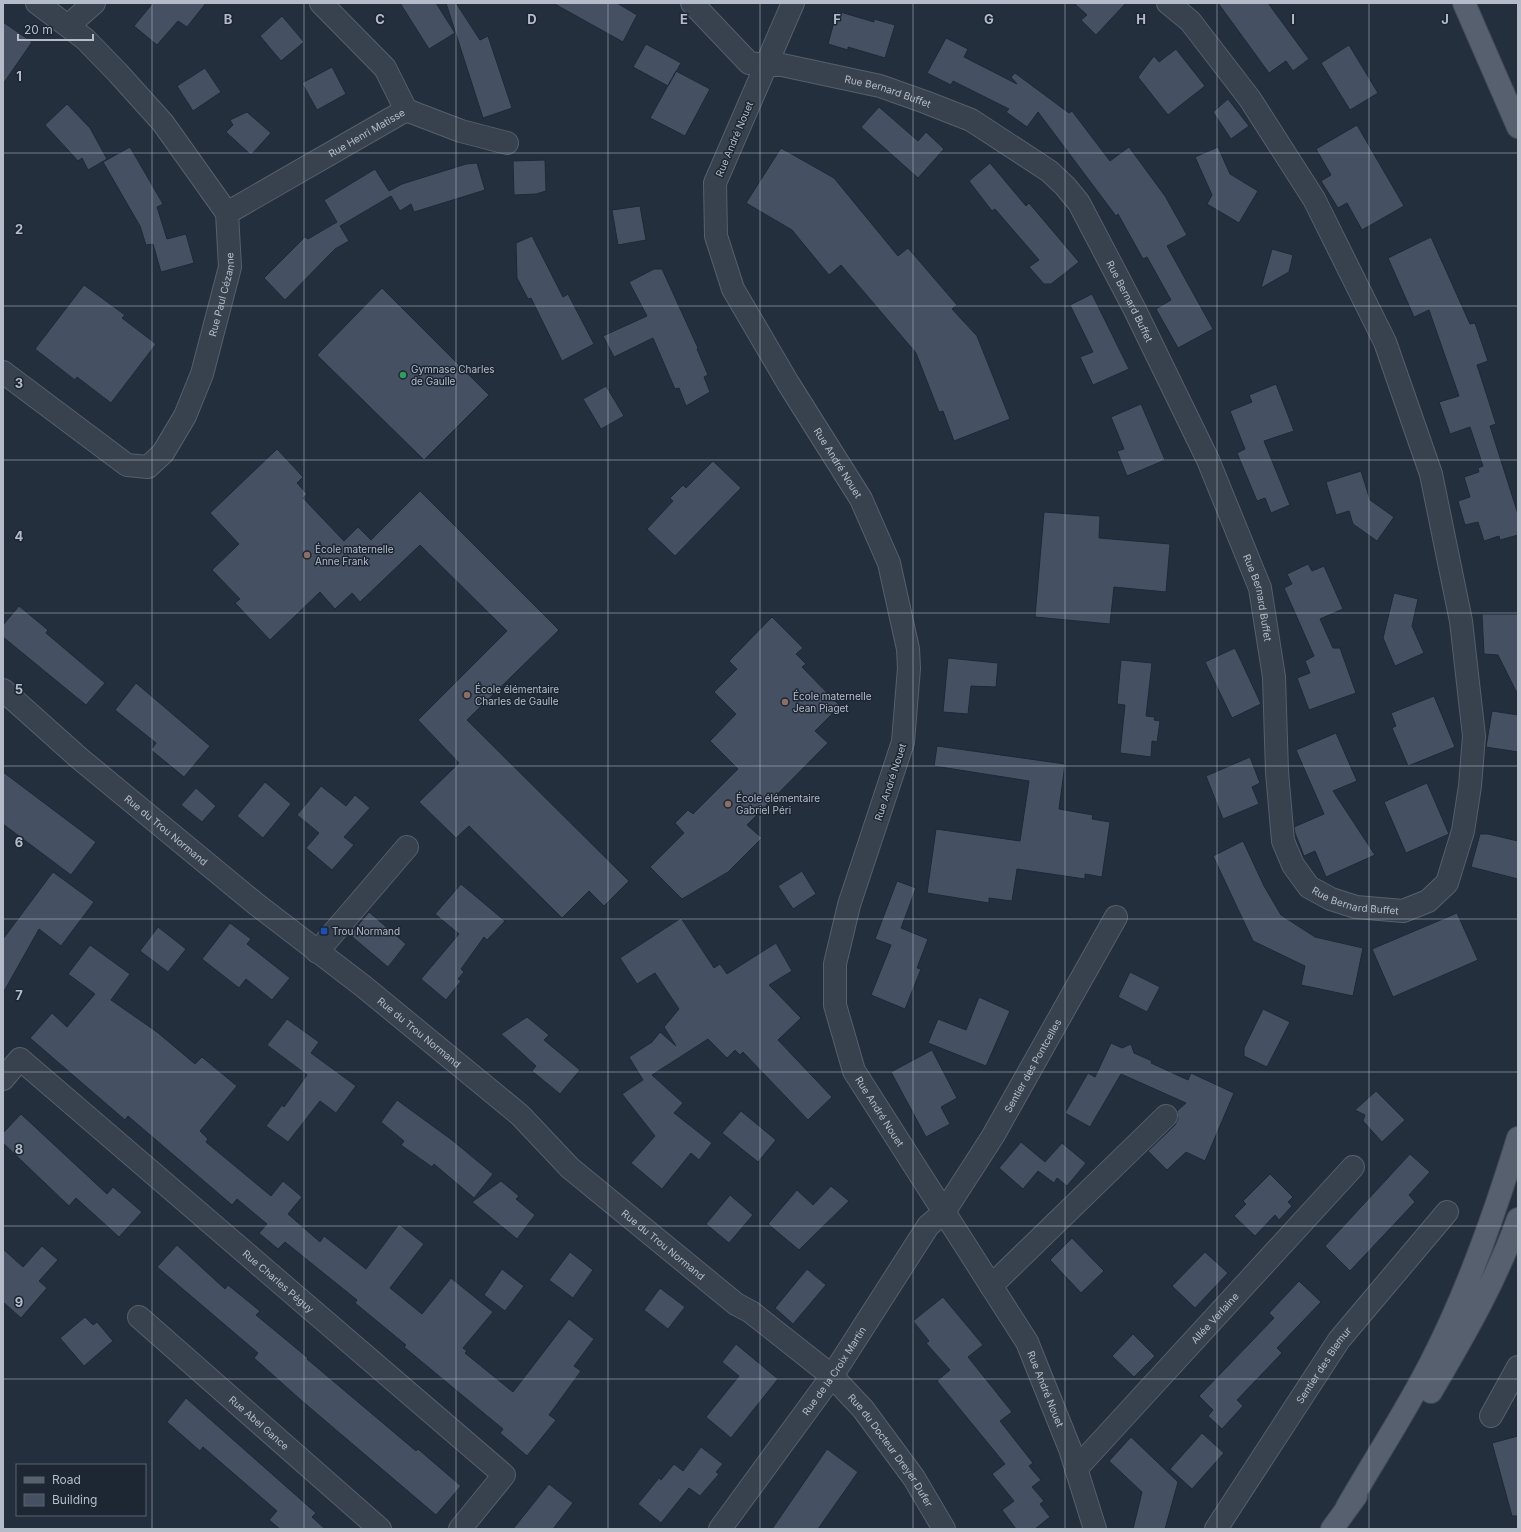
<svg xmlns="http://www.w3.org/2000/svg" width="1521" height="1532" font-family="Inter,sans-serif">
<rect width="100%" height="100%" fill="#242f3e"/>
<path fill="#455162" stroke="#1f2835" d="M 153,3 L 206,3 L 187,27 L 178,21 L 157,45 L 134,26 Z
M 400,3 L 436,3 L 455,33 L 429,49 Z
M 446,3 L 456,3 L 480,40 L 488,36 L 512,108 L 483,118 Z
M 553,3 L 617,3 L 637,15 L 623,42 Z
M 1074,3 L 1126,3 L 1096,35 L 1081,20 L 1087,15 Z
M 1218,3 L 1268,3 L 1309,59 L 1293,71 L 1286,61 L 1269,73 Z
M 837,11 L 874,22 L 874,19 L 895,25 L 885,58 L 848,47 L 848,50 L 828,44 Z
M 282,16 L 304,42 L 281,61 L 260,36 Z
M 3,22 L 32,42 L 3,84 Z
M 946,38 L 968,49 L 964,57 L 1017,84 L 1011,77 L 1015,73 L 1069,113 L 1072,111 L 1110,161 L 1129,147 L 1165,196 L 1187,235 L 1167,246 L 1213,329 L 1178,348 L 1156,309 L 1171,300 L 1147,257 L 1143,259 L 1118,214 L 1116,216 L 1038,112 L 1027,127 L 1006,112 L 1009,109 L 953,81 L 951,85 L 927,73 Z
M 646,44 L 681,63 L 668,86 L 633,67 Z
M 1349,45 L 1378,93 L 1350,110 L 1321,63 Z
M 1176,49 L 1205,86 L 1168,115 L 1138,77 L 1154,56 L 1159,62 Z
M 332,67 L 346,94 L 317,110 L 302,83 Z
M 205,68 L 221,92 L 193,111 L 177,86 Z
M 676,71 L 710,89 L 685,136 L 650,118 Z
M 1228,99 L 1249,126 L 1231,139 L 1213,112 Z
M 67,104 L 90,128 L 107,159 L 88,170 L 82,158 L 78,161 L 45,125 Z
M 879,107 L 918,141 L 926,132 L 944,149 L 918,178 L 861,127 Z
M 247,112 L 271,133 L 251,155 L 226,132 L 233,125 L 230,120 Z
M 1357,125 L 1404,206 L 1362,230 L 1347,203 L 1338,208 L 1321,181 L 1331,175 L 1316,149 Z
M 130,147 L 163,204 L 157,207 L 167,239 L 186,234 L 194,263 L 161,272 L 153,244 L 146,245 L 140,226 L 103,162 Z
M 1218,147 L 1230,174 L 1258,191 L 1239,223 L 1207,204 L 1212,195 L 1195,157 Z
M 781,148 L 834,178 L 898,256 L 908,248 L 957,305 L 952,309 L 977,336 L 1010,419 L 954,441 L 943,411 L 939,412 L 916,353 L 841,265 L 829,275 L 792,230 L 746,203 Z
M 545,160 L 546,191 L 536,194 L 514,195 L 513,161 Z
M 477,163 L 485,190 L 414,212 L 411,204 L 400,211 L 391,196 L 340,226 L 349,241 L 335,249 L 285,300 L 264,278 L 305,237 L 308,239 L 337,222 L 324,200 L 375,169 L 389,191 L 402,184 L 466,164 Z
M 990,163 L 1026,206 L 1029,203 L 1079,262 L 1051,284 L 1044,284 L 1029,267 L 1039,260 L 995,209 L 992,211 L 969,181 Z
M 640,206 L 646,240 L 618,245 L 612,210 Z
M 532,236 L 563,297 L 568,294 L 594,344 L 562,361 L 531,298 L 528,299 L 517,278 L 516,243 Z
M 1431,237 L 1470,324 L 1475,323 L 1488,361 L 1477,365 L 1496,424 L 1490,426 L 1518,514 L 1518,535 L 1500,540 L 1499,536 L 1484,541 L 1478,522 L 1465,525 L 1458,501 L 1470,497 L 1464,477 L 1479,472 L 1478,468 L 1483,466 L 1470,427 L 1450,434 L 1439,402 L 1459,396 L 1429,310 L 1414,317 L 1388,258 Z
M 1272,249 L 1293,255 L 1289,272 L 1261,288 Z
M 654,269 L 662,269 L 698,348 L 697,349 L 708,375 L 704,377 L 710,392 L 686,406 L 679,388 L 675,389 L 653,338 L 614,357 L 603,336 L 647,316 L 629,282 Z
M 84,285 L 125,315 L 122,318 L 156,344 L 111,403 L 77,377 L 75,380 L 35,349 Z
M 382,288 L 489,395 L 424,460 L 317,355 Z
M 1092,294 L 1129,369 L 1093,385 L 1080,357 L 1093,352 L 1070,305 Z
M 1276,384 L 1294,431 L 1264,441 L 1290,505 L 1271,513 L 1265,498 L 1257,501 L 1237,453 L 1245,449 L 1230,411 L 1252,402 L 1249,395 Z
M 606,386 L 624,416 L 601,429 L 583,399 Z
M 1141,404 L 1165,460 L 1127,476 L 1117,451 L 1124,449 L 1111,417 Z
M 277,449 L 303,477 L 297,483 L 307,494 L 303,498 L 344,541 L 358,527 L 371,540 L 420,491 L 559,630 L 467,720 L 629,881 L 604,906 L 589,891 L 562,918 L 469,826 L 456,838 L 419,802 L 459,763 L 418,720 L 507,631 L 420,545 L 360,602 L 352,593 L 335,609 L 320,592 L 270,640 L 235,603 L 240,599 L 212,570 L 239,544 L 210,513 Z
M 713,461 L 741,488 L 675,556 L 647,529 L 673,501 L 670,498 L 683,485 L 686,488 Z
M 1361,471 L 1370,500 L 1394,517 L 1377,541 L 1353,524 L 1349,511 L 1336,515 L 1326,482 Z
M 1044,512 L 1100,516 L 1099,538 L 1170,544 L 1166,592 L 1114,587 L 1110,624 L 1035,617 Z
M 1308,564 L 1312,571 L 1324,566 L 1343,609 L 1320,619 L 1333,648 L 1340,648 L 1356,693 L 1309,710 L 1297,678 L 1310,673 L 1305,661 L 1314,656 L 1284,588 L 1292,584 L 1287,574 Z
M 1394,593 L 1418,599 L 1412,626 L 1424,653 L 1395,666 L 1383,638 Z
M 19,606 L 48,630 L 46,633 L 105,683 L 86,705 L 3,637 L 3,625 Z
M 1482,614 L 1518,614 L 1518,695 L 1498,655 L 1484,654 Z
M 772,617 L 803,648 L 796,654 L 806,664 L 802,667 L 840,706 L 815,731 L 828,743 L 747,825 L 762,838 L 728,872 L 682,899 L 650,867 L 684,833 L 675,823 L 688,810 L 693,814 L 738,769 L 710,741 L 736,714 L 714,692 L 737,669 L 729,661 Z
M 1235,648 L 1261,704 L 1232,718 L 1205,662 Z
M 948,658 L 998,663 L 996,687 L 971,686 L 968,714 L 943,712 Z
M 1121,660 L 1152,663 L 1146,716 L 1155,717 L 1154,720 L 1160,721 L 1157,742 L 1152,741 L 1151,757 L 1120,753 L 1125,705 L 1117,704 Z
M 136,683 L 210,746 L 184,777 L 151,750 L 156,743 L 115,710 Z
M 1434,696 L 1455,747 L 1408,766 L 1392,728 L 1396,726 L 1391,713 Z
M 1492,711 L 1518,715 L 1518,752 L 1486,747 Z
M 1336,733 L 1357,781 L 1333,791 L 1375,855 L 1326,877 L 1315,851 L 1304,856 L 1295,833 L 1294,827 L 1324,814 L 1296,750 Z
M 937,746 L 1065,764 L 1059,809 L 1093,815 L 1092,819 L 1110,822 L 1102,877 L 1085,874 L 1085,879 L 1017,869 L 1012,901 L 989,898 L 989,903 L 927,893 L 936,829 L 1020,841 L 1029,781 L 934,766 Z
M 1250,757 L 1260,783 L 1252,787 L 1259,804 L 1223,819 L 1206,776 Z
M 3,772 L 96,842 L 71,875 L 3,824 Z
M 265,782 L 291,804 L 263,838 L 237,816 Z
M 1427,783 L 1449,834 L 1406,853 L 1384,802 Z
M 321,786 L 346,806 L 355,795 L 370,808 L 344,837 L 354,845 L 332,870 L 306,848 L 319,833 L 297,815 Z
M 196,788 L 216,806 L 202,822 L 181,805 Z
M 1480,834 L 1488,834 L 1518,841 L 1518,879 L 1471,867 Z
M 1243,841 L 1264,886 L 1281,915 L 1315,937 L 1363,948 L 1353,996 L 1301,985 L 1305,966 L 1253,941 L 1213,856 Z
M 802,871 L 816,894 L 793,909 L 778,886 Z
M 53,872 L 94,902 L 61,946 L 39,929 L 3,993 L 3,939 Z
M 897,881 L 916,888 L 901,928 L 928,939 L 917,968 L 921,969 L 905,1009 L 871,995 L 891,945 L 875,939 Z
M 461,884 L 505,921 L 487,940 L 484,937 L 461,969 L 464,972 L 458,979 L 461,981 L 446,1000 L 421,979 L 459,934 L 435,914 Z
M 369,912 L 406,944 L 388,967 L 350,935 Z
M 1457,913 L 1478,960 L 1393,997 L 1372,949 Z
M 681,918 L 714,968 L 720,964 L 727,974 L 776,943 L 792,971 L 769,985 L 801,1018 L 778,1040 L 832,1097 L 808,1120 L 743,1052 L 740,1055 L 735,1050 L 727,1058 L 708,1039 L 652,1075 L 683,1103 L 674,1113 L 712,1143 L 699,1160 L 691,1153 L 662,1189 L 631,1163 L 655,1136 L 622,1094 L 643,1080 L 629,1057 L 652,1042 L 660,1032 L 676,1046 L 664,1027 L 679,1009 L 655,973 L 637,984 L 620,958 Z
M 230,923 L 251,939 L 247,944 L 290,978 L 272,1000 L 246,979 L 239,988 L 202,959 Z
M 158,927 L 186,949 L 168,972 L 140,951 Z
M 90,945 L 130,974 L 111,1000 L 157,1032 L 195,1064 L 202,1057 L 237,1086 L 200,1131 L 208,1139 L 206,1142 L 271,1196 L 283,1181 L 302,1197 L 288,1214 L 320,1242 L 324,1236 L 366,1269 L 399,1224 L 424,1244 L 390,1288 L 422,1314 L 451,1278 L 493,1312 L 463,1348 L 467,1351 L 465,1353 L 513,1392 L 569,1319 L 594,1339 L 574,1366 L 581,1371 L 549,1415 L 556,1420 L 527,1456 L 500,1433 L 503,1429 L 404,1347 L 406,1345 L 355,1303 L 357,1300 L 285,1242 L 278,1249 L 259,1233 L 267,1224 L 237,1199 L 232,1205 L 128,1116 L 125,1120 L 30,1038 L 52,1013 L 67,1027 L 95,994 L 68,974 Z
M 1130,972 L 1160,987 L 1147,1012 L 1118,997 Z
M 979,997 L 1010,1011 L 986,1066 L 928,1043 L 938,1019 L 966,1030 Z
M 1263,1009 L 1290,1022 L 1267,1067 L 1244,1056 L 1244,1048 Z
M 527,1017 L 549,1035 L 544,1040 L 580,1070 L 560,1094 L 532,1071 L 536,1066 L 501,1034 Z
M 287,1019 L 319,1042 L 311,1053 L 356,1086 L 336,1113 L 320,1101 L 288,1142 L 266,1126 L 282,1105 L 284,1107 L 307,1075 L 267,1045 Z
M 1111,1043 L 1122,1048 L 1131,1044 L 1134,1053 L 1152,1061 L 1151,1063 L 1188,1080 L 1191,1073 L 1234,1093 L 1205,1161 L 1186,1152 L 1167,1170 L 1148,1151 L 1175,1125 L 1178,1119 L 1177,1111 L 1186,1103 L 1121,1074 L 1090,1127 L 1065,1113 L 1088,1073 L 1095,1077 Z
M 932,1050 L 957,1098 L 941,1107 L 950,1124 L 926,1137 L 891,1072 Z
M 1376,1091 L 1405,1120 L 1382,1142 L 1363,1121 L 1365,1115 L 1355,1110 Z
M 397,1100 L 452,1140 L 493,1174 L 474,1198 L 434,1164 L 432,1167 L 401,1145 L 404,1141 L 381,1122 Z
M 741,1111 L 776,1140 L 758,1162 L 722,1133 Z
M 21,1114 L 107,1194 L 113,1187 L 142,1212 L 119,1237 L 76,1198 L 69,1206 L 3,1143 L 3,1133 Z
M 1021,1142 L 1045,1162 L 1062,1143 L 1086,1163 L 1067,1186 L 1057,1178 L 1054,1183 L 1038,1171 L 1023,1189 L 999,1168 Z
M 1410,1154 L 1430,1172 L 1409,1195 L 1415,1202 L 1350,1271 L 1325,1246 Z
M 1270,1174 L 1293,1197 L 1288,1202 L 1292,1206 L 1279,1220 L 1275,1215 L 1255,1236 L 1234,1216 L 1246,1204 L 1243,1201 Z
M 501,1181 L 519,1196 L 516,1199 L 535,1215 L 517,1239 L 472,1202 Z
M 831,1186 L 849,1201 L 799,1250 L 768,1224 L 797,1190 L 813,1205 Z
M 730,1195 L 753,1215 L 729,1243 L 706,1224 Z
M 1072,1238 L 1104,1271 L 1081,1293 L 1050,1260 Z
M 177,1245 L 225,1289 L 228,1285 L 260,1311 L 256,1315 L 308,1358 L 307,1359 L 416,1451 L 418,1449 L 461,1486 L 436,1515 L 302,1401 L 254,1358 L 258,1353 L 157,1267 Z
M 42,1246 L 58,1260 L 39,1281 L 47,1288 L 21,1318 L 3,1302 L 3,1249 L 23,1267 Z
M 570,1252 L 593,1270 L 573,1298 L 549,1280 Z
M 1205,1252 L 1228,1273 L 1195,1308 L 1172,1286 Z
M 502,1269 L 524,1286 L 505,1311 L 484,1295 Z
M 807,1269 L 826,1285 L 793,1324 L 775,1308 Z
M 1299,1281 L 1321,1302 L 1277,1348 L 1282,1353 L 1237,1400 L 1243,1406 L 1222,1429 L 1208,1416 L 1213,1410 L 1199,1396 L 1274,1318 L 1269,1313 Z
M 660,1288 L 685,1307 L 668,1329 L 644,1310 Z
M 943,1297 L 983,1345 L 968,1357 L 1012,1412 L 1000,1421 L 1033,1463 L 1029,1466 L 1041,1480 L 1032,1487 L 1044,1501 L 1040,1504 L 1050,1517 L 1035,1529 L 1016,1529 L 1002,1510 L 1014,1501 L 992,1474 L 1005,1464 L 937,1381 L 950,1370 L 926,1343 L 929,1341 L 913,1321 Z
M 85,1317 L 93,1325 L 97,1322 L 113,1341 L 84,1366 L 60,1338 Z
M 1133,1334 L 1155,1356 L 1134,1377 L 1112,1356 Z
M 736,1344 L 778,1379 L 731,1438 L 706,1417 L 739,1376 L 722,1362 Z
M 186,1398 L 316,1513 L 312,1517 L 325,1529 L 280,1529 L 269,1520 L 277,1511 L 203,1447 L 200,1451 L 167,1422 Z
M 1202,1433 L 1224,1453 L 1192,1489 L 1170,1469 Z
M 1518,1436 L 1518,1516 L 1512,1516 L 1492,1443 Z
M 1131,1437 L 1178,1482 L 1165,1529 L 1133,1529 L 1142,1492 L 1109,1461 Z
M 701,1447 L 723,1464 L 716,1472 L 719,1474 L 700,1496 L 689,1488 L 661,1523 L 638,1504 L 659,1478 L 661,1480 L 674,1464 L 683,1471 Z
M 827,1449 L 858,1472 L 818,1529 L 772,1529 Z
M 549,1484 L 573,1503 L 553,1529 L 513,1529 Z"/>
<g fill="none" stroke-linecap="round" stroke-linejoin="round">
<g stroke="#565f6c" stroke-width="24">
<g id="minor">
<path d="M 321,3 L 385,68 L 406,110"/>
<path id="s1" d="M 692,3 L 749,63 L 765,65 L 782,65 L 880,86 L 925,102 L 971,120 L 1049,171 L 1065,186 L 1079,203 L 1134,308 L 1208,460 L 1260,588 L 1274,677 L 1277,772 L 1283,841 L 1293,865 L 1309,887 L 1331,899 L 1356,907 L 1403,911 L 1428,901 L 1447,883 L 1463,831 L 1470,786 L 1474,736 L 1461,621 L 1431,474 L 1385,342 L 1314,199 L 1250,99 L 1190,21 L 1168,3"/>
<path id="s2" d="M 793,3 L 715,183 L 716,236 L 733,289 L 788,383 L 861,499 L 889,563 L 908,649 L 909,668 L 903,742 L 849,905 L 835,964 L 835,1005 L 854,1071 L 1027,1342 L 1070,1449 L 1095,1529"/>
<path d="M 69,25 L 94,3"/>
<path d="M 406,110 L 461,131 L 507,143"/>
<path id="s3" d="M 227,213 L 406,110"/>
<path id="s4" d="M 3,372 L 127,465 L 148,467 L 163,453 L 185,416 L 202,374 L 230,267 L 227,213 L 163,123 L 118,73 L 85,39 L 37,3"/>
<path id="s5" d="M 3,690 L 79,758 L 256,904 L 363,986 L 520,1115 L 570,1168 L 736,1304 L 751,1312 L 832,1376 L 863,1409 L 914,1478 L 944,1529"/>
<path d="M 317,952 L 407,847"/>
<path id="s6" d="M 3,1079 L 20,1059 L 504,1475 L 460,1529"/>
<path d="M 991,1286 L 1166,1116"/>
<path id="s7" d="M 139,1317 L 380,1529"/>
<path d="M 1491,1416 L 1518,1367"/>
<path id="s8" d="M 1076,1469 L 1353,1167"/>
<path id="s9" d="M 720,1529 L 832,1376 L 928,1226 L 944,1212 L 993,1136 L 1116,917"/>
<path id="s10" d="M 1216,1529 L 1339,1340 L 1447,1212"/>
</g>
</g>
<g stroke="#414a57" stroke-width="24">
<path id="major" d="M 1464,3 L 1518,127
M 1431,1392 C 1464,1336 1496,1281 1518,1219
M 1347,1507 C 1375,1458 1407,1410 1432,1360 C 1468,1290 1495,1213 1518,1138
M 1332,1529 L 1356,1496"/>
</g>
<use href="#minor" stroke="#38414e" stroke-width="22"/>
<use href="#major" stroke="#56606e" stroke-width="22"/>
</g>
<path fill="none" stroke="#b4bcc9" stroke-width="1" stroke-opacity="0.55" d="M 152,3 L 152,1529M 304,3 L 304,1529M 456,3 L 456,1529M 608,3 L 608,1529M 760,3 L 760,1529M 913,3 L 913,1529M 1065,3 L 1065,1529M 1217,3 L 1217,1529M 1369,3 L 1369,1529M 3,153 L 1518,153M 3,306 L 1518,306M 3,460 L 1518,460M 3,613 L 1518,613M 3,766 L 1518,766M 3,919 L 1518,919M 3,1072 L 1518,1072M 3,1226 L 1518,1226M 3,1379 L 1518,1379"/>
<circle fill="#2e9e5b" stroke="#1d2633" stroke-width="1.5" cx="403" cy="375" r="4"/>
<g fill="#8d6e63" stroke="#1d2633" stroke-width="1.5">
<circle cx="307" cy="555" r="4"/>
<circle cx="467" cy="695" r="4"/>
<circle cx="785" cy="702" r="4"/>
<circle cx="728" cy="804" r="4"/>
</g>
<rect fill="#1a4fb4" stroke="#1d2633" stroke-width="1.5" x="320" y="927" width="8" height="8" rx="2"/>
<g text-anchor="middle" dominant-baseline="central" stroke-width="3" stroke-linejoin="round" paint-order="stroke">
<g font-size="10" fill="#b4bcc9" stroke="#1d2633">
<text stroke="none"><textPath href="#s1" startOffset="225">Rue Bernard Buffet</textPath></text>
<text stroke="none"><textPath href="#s3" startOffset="161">Rue Henri Matisse</textPath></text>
<text transform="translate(734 139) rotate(-67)">Rue André Nouet</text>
<text stroke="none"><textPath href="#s4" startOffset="367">Rue Paul Cézanne</textPath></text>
<text stroke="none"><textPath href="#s1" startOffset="561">Rue Bernard Buffet</textPath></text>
<text stroke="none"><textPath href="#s2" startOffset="508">Rue André Nouet</textPath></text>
<text stroke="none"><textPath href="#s1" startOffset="885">Rue Bernard Buffet</textPath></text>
<text transform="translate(890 782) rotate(-72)">Rue André Nouet</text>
<text stroke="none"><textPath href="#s5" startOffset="215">Rue du Trou Normand</textPath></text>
<text stroke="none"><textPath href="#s1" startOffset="1233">Rue Bernard Buffet</textPath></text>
<text stroke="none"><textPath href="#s5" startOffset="539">Rue du Trou Normand</textPath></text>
<text stroke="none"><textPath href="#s9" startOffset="560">Sentier des Pontcelles</textPath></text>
<text stroke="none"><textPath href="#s2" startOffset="1192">Rue André Nouet</textPath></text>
<text stroke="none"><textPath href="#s5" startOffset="863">Rue du Trou Normand</textPath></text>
<text stroke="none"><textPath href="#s6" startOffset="367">Rue Charles Péguy</textPath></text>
<text stroke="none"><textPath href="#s8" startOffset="205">Allée Verlaine</textPath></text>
<text stroke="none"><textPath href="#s10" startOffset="196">Sentier des Blemur</textPath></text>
<text stroke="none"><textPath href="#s9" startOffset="195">Rue de la Croix Martin</textPath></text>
<text stroke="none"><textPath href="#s2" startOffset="1516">Rue André Nouet</textPath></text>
<text stroke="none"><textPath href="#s7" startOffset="160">Rue Abel Gance</textPath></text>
<text stroke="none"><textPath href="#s5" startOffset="1172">Rue du Docteur Dreyer Dufer</textPath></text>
</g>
<g font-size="10" fill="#b4bcc9" stroke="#1d2633" text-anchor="start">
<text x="411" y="369">Gymnase Charles<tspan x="411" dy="12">de Gaulle</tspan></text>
<text x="315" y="549">École maternelle<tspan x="315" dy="12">Anne Frank</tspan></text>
<text x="475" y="689">École élémentaire<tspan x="475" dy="12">Charles de Gaulle</tspan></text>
<text x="793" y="696">École maternelle<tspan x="793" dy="12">Jean Piaget</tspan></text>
<text x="736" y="798">École élémentaire<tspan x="736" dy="12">Gabriel Péri</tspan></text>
<text x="332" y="931">Trou Normand</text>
</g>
</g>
<g font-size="13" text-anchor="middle" font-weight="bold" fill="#b4bcc9" stroke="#1d2633" stroke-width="3" stroke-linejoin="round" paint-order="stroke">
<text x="228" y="24">B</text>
<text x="380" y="24">C</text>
<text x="532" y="24">D</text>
<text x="684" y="24">E</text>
<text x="837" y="24">F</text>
<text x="989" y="24">G</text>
<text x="1141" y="24">H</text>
<text x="1293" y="24">I</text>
<text x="1445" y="24">J</text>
<text x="19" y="81">1</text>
<text x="19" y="234">2</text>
<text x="19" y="388">3</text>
<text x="19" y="541">4</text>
<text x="19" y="694">5</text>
<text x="19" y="847">6</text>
<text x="19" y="1000">7</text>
<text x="19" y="1154">8</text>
<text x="19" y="1307">9</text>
</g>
<rect width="1521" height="1532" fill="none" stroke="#b4bcc9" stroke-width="8"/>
<rect x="16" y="1464" width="130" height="52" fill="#1d2633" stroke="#59626f"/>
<rect x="24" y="1477" width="20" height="6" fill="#56606e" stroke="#59626f"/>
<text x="52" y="1484" font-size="12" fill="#b4bcc9">Road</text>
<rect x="24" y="1494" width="20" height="12" fill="#455162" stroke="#59626f"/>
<text x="52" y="1504" font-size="12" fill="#b4bcc9">Building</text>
<path d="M18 34v6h75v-6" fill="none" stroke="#b4bcc9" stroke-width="2"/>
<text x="24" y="34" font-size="12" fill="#b4bcc9" stroke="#1d2633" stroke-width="3" paint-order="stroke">20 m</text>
</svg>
